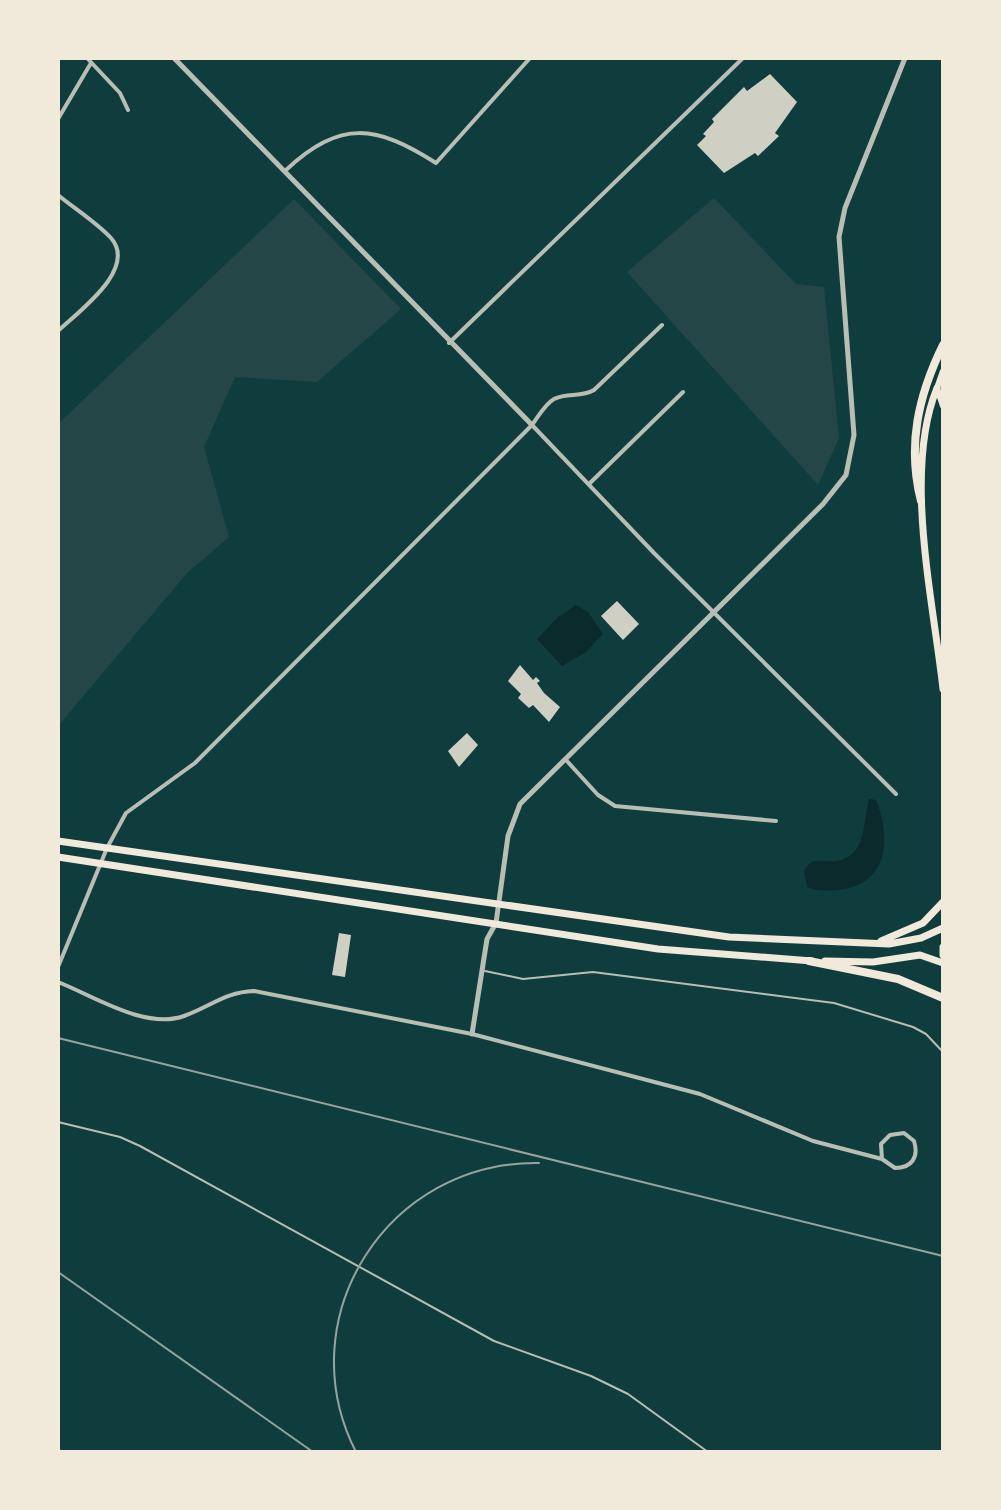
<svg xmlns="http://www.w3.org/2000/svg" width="1001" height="1510" font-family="Signika,sans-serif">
<rect width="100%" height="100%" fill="#0f3d3e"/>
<path fill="#244646" d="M 714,198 L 796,284 L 824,287 L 839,438 L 818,485 L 627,272 Z
M 294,199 L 401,309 L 317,382 L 235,377 L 204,447 L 229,537 L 187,573 L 58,726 L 58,424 Z"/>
<path fill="#0a2a2b" d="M 576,605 L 588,612 L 603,634 L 586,652 L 562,666 L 537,639 L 558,617 Z
M 869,799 L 876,800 C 892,839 888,886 837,890 C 827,891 816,891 807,887 L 804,870 L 811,862 C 819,859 827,862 836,861 C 868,856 862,823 869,799 Z"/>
<path fill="#cfcfc3" d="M 770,74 L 797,102 L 775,133 L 779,136 L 758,156 L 755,153 L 724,173 L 697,145 L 706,136 L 703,134 L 714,122 L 712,119 L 744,87 L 747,91 Z
M 617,601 L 639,624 L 623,640 L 601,616 Z
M 520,665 L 533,680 L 536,677 L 540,681 L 537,683 L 544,693 L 560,707 L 549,722 L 533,705 L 529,708 L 518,698 L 521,694 L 508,681 Z
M 467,733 L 478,745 L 459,767 L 448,751 Z
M 339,933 L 351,935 L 345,977 L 332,975 Z"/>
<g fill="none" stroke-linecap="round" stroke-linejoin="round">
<path stroke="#b8beb3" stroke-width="2" d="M 485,971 L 523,979 L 593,972 L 834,1003 L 913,1027 L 926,1034 L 943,1052
M 58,1122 L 120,1137 L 140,1146 L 494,1341 L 591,1376 L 628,1394 L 708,1452"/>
<path stroke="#b8beb3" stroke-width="4" d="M 87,58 L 120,93 L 128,110
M 58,119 L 91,63
M 286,170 C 341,119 376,125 436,163 L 530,58
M 58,195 C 75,209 96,222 111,238 C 138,269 78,312 58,331
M 449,343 L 743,58
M 532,425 L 654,553 L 896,794
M 590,483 L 683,392
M 566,760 L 598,795 L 615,806 L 776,821
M 58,967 L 107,848 L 126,813 L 195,763 L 532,425 C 538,417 545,404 554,399 C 567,392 581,398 594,390 L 662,325
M 58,982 C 94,996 145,1030 184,1016 C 210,1007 225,992 254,991 L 472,1034 L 700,1094 L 813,1141 L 882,1159 L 895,1168 C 912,1168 919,1157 914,1141 L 904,1133 L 890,1135 L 881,1144 L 882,1159"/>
<path stroke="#b8beb3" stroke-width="5" d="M 174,58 L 532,425
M 472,1034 L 487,939 L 496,923 L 508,836 L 520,804 L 823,504 L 846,475 L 854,435 L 839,237 L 845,208 L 905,58"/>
<path stroke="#f1e9da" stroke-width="6" d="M 943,371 L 937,388 L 943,406"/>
<path stroke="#f1e9da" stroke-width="7" d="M 937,388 C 903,471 933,599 943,689
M 58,841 L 729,937 L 889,944 L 921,938 L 943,928
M 58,857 L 658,949 L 812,961
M 881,941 L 923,923 L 943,902
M 943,947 L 943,955
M 825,961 L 873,962 L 920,955 L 943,963"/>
<path stroke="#f1e9da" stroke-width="8" d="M 921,501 C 907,446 918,396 943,345
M 809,961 L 898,979 L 943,998"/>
<path stroke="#97a49c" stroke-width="2" d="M 58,1038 L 943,1256
M 58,1272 L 313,1452
M 58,1449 L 62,1452
M 356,1452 C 287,1317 389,1160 539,1163"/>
</g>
<rect width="1001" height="1510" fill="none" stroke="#f1e9da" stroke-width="120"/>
</svg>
